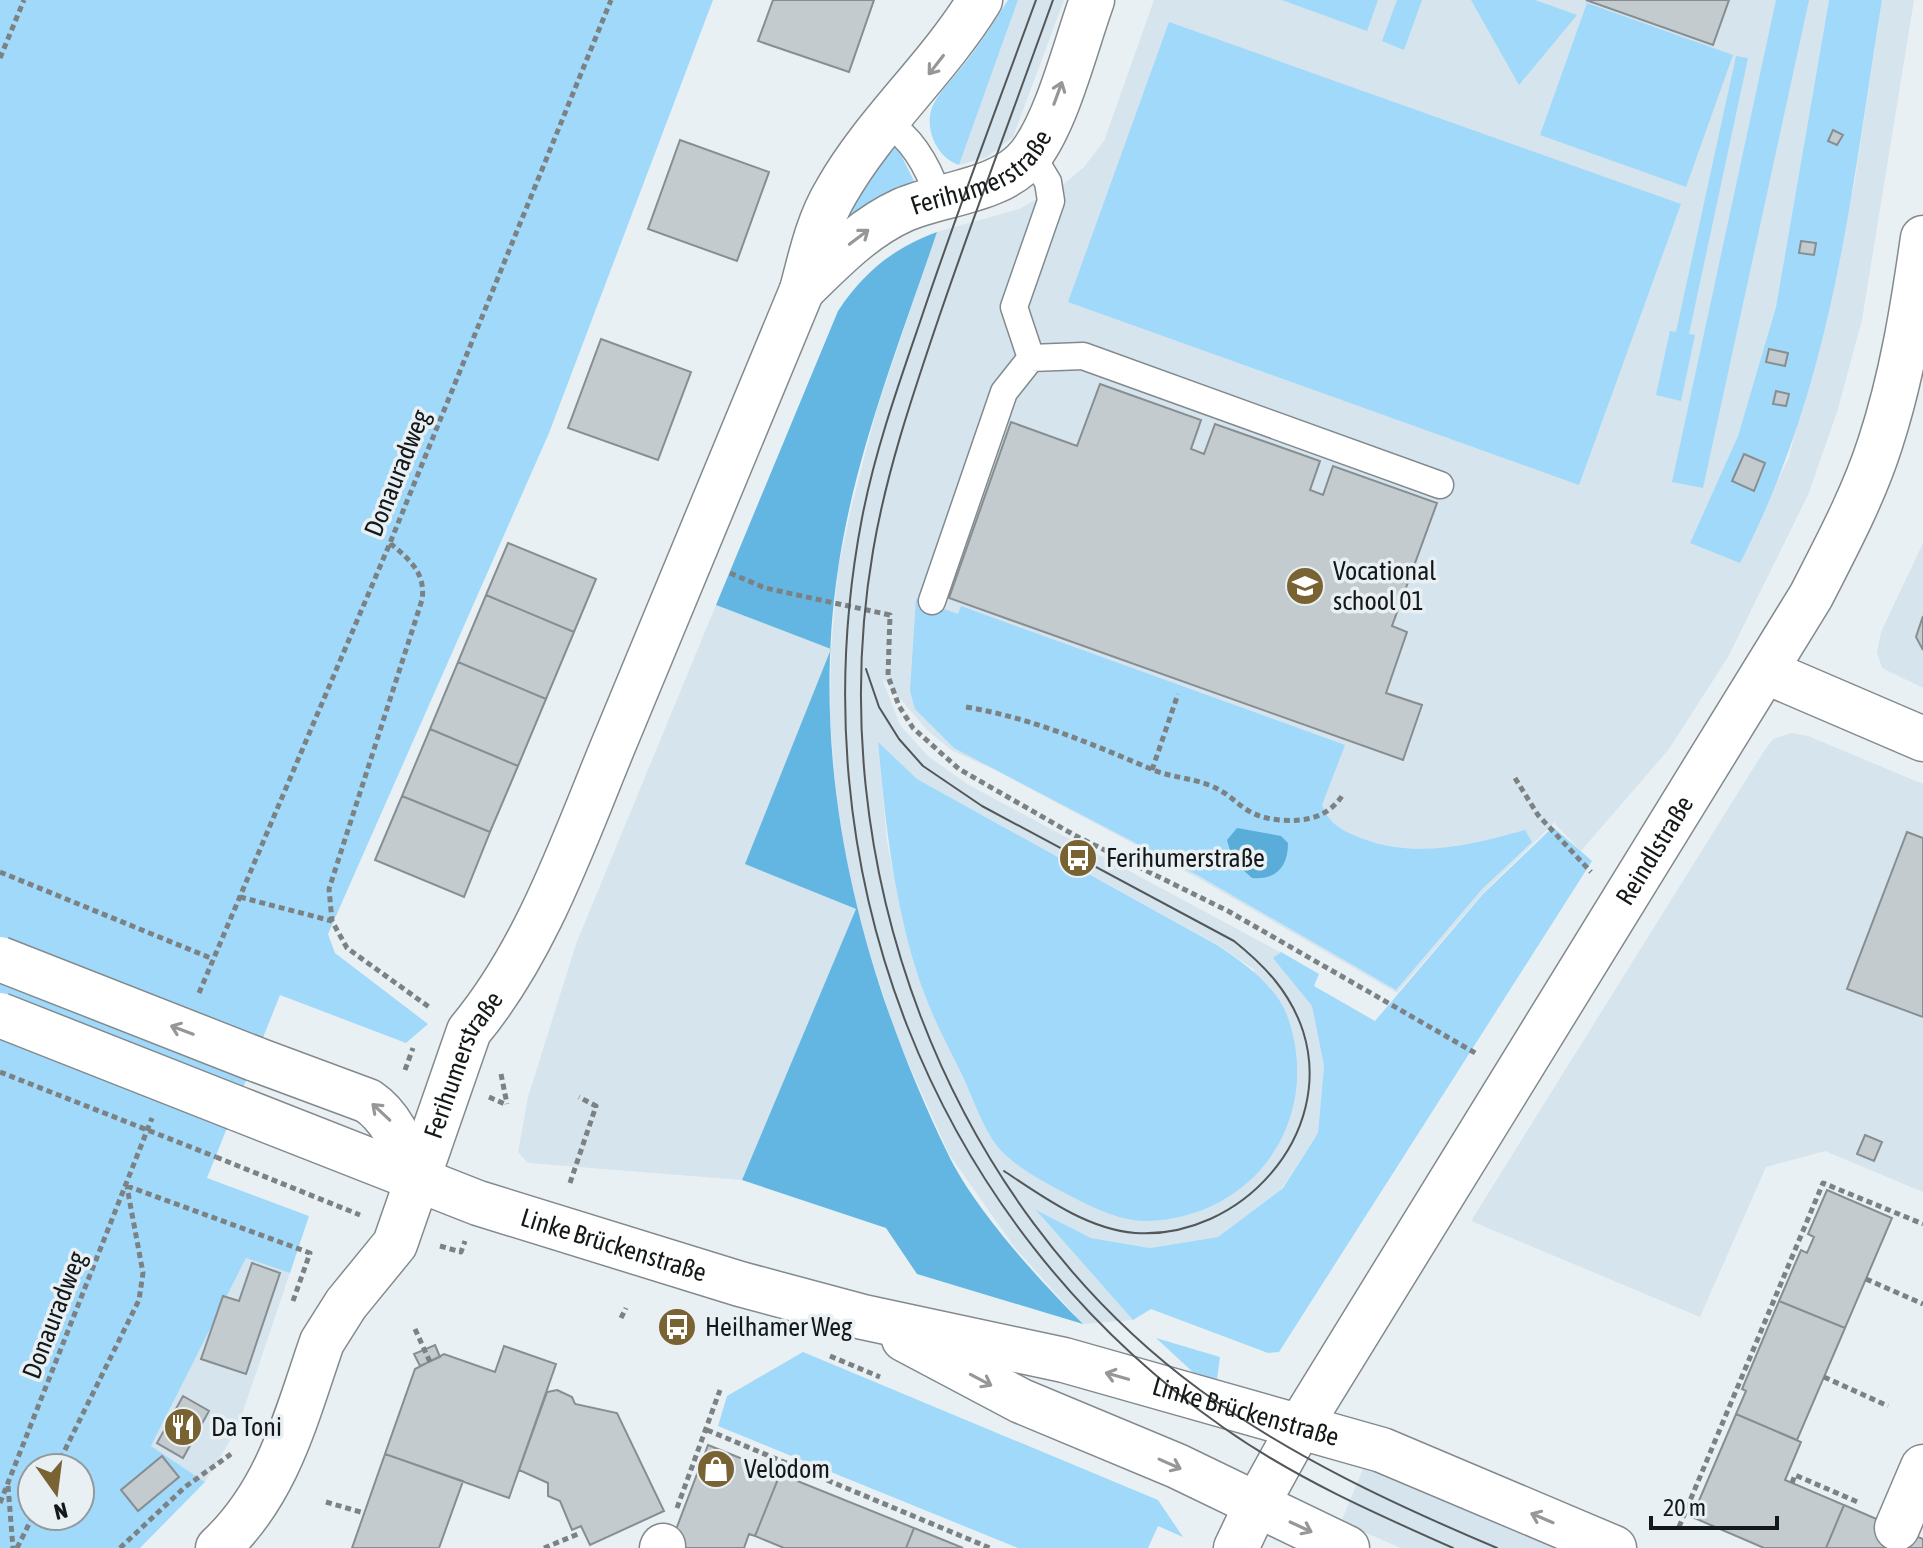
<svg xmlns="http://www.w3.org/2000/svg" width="1923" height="1548" font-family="'Asap Condensed',sans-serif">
<rect width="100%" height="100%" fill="#e8f0f4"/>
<path fill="#d5e4ed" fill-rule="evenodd" d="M 1018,0 L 1064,0 L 1013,137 L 987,157 L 959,165 Z
M 1154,0 L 1829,0 L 1776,307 L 1738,436 L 1690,543 L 1739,562 L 1789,457 L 1854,186 L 1882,0 L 1914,0 L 1862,320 L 1837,412 L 1808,495 L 1728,657 L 1669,749 L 1581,851 L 1555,824 L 1556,821 L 1483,893 L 1397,993 L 1196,877 L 995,770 L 953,751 L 928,731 L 882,678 L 900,725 L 928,756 L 967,784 L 1280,952 L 1274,958 L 1312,1006 L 1324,1066 L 1318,1133 L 1282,1188 L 1218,1237 L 1150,1248 L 1091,1238 L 1038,1211 L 1133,1320 L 1083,1324 L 1015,1248 L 949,1154 L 897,1038 L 856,910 L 742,1180 L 528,1163 L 518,1152 L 528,1097 L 576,944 L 716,605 L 831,649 L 838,569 L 852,505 L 877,408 L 937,232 L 1019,209 L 1064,184 L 1084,167 L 1104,141 ZM 831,652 L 830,719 L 837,803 L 855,909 L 746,864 ZM 878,743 L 917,779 L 1218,945 L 1255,970 L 991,1137 L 926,999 L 903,923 L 887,841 Z
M 1923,543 L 1923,688 L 1882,668 L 1877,652 L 1881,632 Z
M 1792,733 L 1808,736 L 1923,784 L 1923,1192 L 1825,1151 L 1766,1167 L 1700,1317 L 1471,1221 L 1764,751 L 1773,739 Z
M 246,1258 L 290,1273 L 237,1429 L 205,1482 L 151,1446 Z
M 1365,1464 L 1563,1548 L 1401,1548 L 1341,1522 Z"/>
<path fill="#a1d9fa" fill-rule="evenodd" d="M 0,0 L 713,0 L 549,433 L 328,934 L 335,953 L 428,1024 L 406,1043 L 280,995 L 207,1178 L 309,1216 L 290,1273 L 246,1258 L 151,1446 L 205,1482 L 140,1548 L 0,1548 ZM 32,1468 L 80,1468 L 80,1516 L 32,1516 Z
M 1008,0 L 1018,0 L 959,165 C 936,158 922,125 934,103 C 942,89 955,76 965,63 C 981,43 994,22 1008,0 Z
M 1282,0 L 1378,0 L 1367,31 Z
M 1397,0 L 1422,0 L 1404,50 L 1382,41 Z
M 1471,0 L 1535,0 L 1577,15 L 1519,85 Z
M 1776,0 L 1809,0 L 1703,488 L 1672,482 Z
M 1829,0 L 1882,0 C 1850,199 1834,380 1740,563 L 1690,543 L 1738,436 L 1776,307 Z
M 1587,3 L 1733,55 L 1686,187 L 1540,135 Z
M 1169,22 L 1681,204 L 1579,485 L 1068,302 Z
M 1736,56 L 1748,58 L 1689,334 L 1695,335 L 1681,401 L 1656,395 L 1670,331 L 1676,332 Z
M 895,143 L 916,185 L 845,225 L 850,193 Z
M 916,599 L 958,614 L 961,606 L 1345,745 L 1322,805 C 1327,820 1338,828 1351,834 C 1409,861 1468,846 1525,830 L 1532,842 L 1482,889 L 1396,990 L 1199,876 L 954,748 L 915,709 L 910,691 Z
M 878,742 L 917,779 L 1217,945 C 1244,963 1277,986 1288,1018 C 1323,1120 1254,1218 1146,1221 C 1117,1221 1086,1204 1061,1191 C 1041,1180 1011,1164 997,1146 C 982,1126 973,1098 962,1075 C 950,1050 936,1024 926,998 C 895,916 886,829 878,742 Z
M 1553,827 L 1592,861 L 1279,1352 L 1268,1353 L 1151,1309 L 1133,1320 L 1036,1210 L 1091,1238 L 1150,1248 L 1218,1237 L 1283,1188 L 1318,1133 L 1324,1066 L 1312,1006 L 1273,958 L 1281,952 L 1319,974 L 1314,986 L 1375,1021 L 1483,894 Z
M 1156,1338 L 1220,1357 L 1217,1379 L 1196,1375 Z
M 803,1352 L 1158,1500 L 1183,1537 L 1158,1526 L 1148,1548 L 1018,1548 L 718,1426 L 727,1396 Z"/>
<path fill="#64b6e2" d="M 937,232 C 900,342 855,453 838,569 C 808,771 860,973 948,1154 C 975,1210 1039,1280 1083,1324 L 917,1274 L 886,1228 L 742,1180 L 856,909 L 745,864 L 831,649 L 716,605 L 838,311 C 864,272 892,249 937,232 Z"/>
<path fill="#5badd9" d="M 1237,828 L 1281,836 L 1288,843 C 1288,867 1276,880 1252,878 L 1233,861 L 1227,840 Z"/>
<path fill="#c3cbcf" stroke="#878e92" stroke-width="2" d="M 773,0 L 874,0 L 849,72 L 758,41 Z
M 1586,0 L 1729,0 L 1713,45 Z
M 1833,130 L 1843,135 L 1837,145 L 1828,141 Z
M 680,140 L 769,172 L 737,261 L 648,229 Z
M 1801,241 L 1816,243 L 1814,255 L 1799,253 Z
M 601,339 L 691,372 L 658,460 L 568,428 Z
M 1769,349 L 1788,353 L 1785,366 L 1766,362 Z
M 1100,384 L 1201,420 L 1191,449 L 1204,454 L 1215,424 L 1320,461 L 1310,490 L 1323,495 L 1333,466 L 1437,503 L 1392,626 L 1407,632 L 1386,693 L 1422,705 L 1403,760 L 949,598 L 1011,422 L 1077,446 Z
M 1776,391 L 1789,394 L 1786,406 L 1773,404 Z
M 1744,454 L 1765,463 L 1754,491 L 1732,481 Z
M 508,543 L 596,579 L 574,632 L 486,595 Z
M 486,595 L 574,632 L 546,699 L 458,662 Z
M 1923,616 L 1923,650 L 1916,637 Z
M 458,662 L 546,699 L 518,766 L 430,729 Z
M 430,729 L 518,766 L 490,832 L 402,796 Z
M 402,796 L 490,832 L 464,897 L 375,860 Z
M 1907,832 L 1923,838 L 1923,1017 L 1847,989 Z
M 1865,1135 L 1882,1142 L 1874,1161 L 1857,1154 Z
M 1827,1190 L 1892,1218 L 1845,1328 L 1779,1301 L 1801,1250 L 1807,1253 L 1814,1237 L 1808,1234 Z
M 252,1263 L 280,1273 L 246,1374 L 201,1359 L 223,1296 L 239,1301 Z
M 1779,1301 L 1845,1328 L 1797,1440 L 1736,1414 L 1746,1391 L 1742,1389 Z
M 435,1345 L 440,1357 L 420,1366 L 414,1354 Z
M 504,1346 L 556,1364 L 509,1498 L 385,1454 L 415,1369 L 444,1354 L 495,1372 Z
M 557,1390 L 572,1397 L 575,1404 L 617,1413 L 664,1511 L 590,1545 L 581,1526 L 572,1530 L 560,1501 L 548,1496 L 548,1483 L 519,1470 L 547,1392 Z
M 183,1396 L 209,1411 L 183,1458 L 157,1443 Z
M 1736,1414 L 1801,1442 L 1785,1480 L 1844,1505 L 1826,1548 L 1764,1548 L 1692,1517 Z
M 708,1445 L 780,1474 L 755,1536 L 749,1534 L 744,1548 L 669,1548 Z
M 385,1454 L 463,1481 L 439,1548 L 352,1548 Z
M 162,1456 L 179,1477 L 138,1511 L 121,1490 Z
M 780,1474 L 914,1528 L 906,1548 L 784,1548 L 755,1536 Z
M 1844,1505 L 1923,1539 L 1923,1548 L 1826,1548 Z
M 914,1528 L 963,1548 L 906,1548 Z"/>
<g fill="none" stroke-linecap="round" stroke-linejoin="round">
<g stroke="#838a8e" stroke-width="29">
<path id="service" d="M 887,123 C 914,139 929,169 939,198
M 1031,154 L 1048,182 L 1051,201 L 1014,307 L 1031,358 L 1083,356 L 1440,485
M 932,601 L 1004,392 L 1031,358"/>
</g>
<g stroke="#838a8e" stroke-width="47">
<g id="minor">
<path id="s1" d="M 802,290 C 833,260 863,228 903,210 C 942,193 1004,191 1031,154 C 1058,118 1076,44 1092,0"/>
<path d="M 1767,672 L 1923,739"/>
<path d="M 255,1059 L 368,1101 C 396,1120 403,1150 415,1180"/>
<path d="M 1897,1528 L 1923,1467"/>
<path id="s2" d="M 218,1548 C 278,1492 296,1417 322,1342 L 346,1304 L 395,1244 L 469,1031 C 539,947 576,834 618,734 C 680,586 741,438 802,290 C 811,256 818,222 836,192 C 875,123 937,70 980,0"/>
<path d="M 662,1548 L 663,1546"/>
<path d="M 1236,1548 L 1256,1506"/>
</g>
</g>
<g stroke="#838a8e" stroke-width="47">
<g id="tertiary">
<path id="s3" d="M 1300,1426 L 1811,596 C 1836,547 1863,497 1880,444 C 1902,377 1913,308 1923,238"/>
</g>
</g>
<g stroke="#838a8e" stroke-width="47">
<g id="secondary">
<path id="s4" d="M 236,1108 L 478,1203 L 740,1284 L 863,1317 L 1064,1360 L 1382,1450 L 1614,1548"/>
<path d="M 904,1339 L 1021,1401 L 1177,1466 L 1347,1548"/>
<path d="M 1256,1506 L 1300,1426"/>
</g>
</g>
<path stroke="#7c8284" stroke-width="5" stroke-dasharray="6 4" stroke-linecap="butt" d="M 0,58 L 24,0
M 390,543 C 410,560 426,573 422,600 L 329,889 L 332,921 L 347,948 L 429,1007
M 730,573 L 765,588 L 890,615 L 888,676 L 899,706 L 913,728 L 959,769 L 1076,836 L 1228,911 L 1477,1054
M 966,707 C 1032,718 1089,743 1151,769 C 1169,777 1191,778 1209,785 C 1238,796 1240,816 1279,820 C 1305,822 1327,818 1342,796
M 1152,770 L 1178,694
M 1515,778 L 1538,815 L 1591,872
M 0,872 L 213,959
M 240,897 L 332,921
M 199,993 L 390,543 L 611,0
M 405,1070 L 413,1048
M 501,1074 L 507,1104
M 489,1097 L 507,1105
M 216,1157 L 360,1215
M 570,1183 L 596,1106 L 579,1097
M 127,1186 L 310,1253 L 293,1301
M 440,1246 L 461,1252 L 465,1241
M 1866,1279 L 1923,1304
M 621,1318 L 626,1308
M 415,1329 L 430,1362
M 830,1356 L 880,1377
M 1824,1377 L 1888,1406
M 707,1430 L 990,1548
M 56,1468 L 139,1300 L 143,1273 L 127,1187
M 1792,1483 L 1795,1475 L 1860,1503
M 8,1486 L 13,1548
M 326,1502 L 364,1513
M 0,1503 L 152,1118
M 677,1508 L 720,1390
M 1679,1527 L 1823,1183 L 1923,1224
M 17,1548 L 33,1516
M 120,1548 L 185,1487 L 231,1454
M 544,1548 L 578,1534"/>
<use href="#service" stroke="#fff" stroke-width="26"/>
<use href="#minor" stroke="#fff" stroke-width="44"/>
<use href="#tertiary" stroke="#fff" stroke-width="44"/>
<use href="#secondary" stroke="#fff" stroke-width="44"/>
<path stroke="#535759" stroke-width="2" d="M 1036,0 C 997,107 956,214 920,322 C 898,386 875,451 862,518 C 795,868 930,1222 1224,1428 C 1295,1478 1374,1513 1453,1548
M 1053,0 C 1014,109 973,217 936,326 C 911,400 886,474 873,551 C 820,861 944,1202 1200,1390 C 1292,1457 1393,1504 1497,1548
M 866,669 L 879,707 L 899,739 L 923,766 L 982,806 L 1234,941 C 1265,966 1290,992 1303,1031 C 1336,1135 1240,1240 1135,1233 C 1087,1229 1043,1197 1004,1171"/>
<g stroke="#838a8e" stroke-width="47" stroke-linecap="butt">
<path id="minor-bridge" d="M 0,959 L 255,1059"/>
</g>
<g stroke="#838a8e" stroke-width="47" stroke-linecap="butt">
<path id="secondary-bridge" d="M 0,1015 L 236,1108"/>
</g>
<path stroke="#7c8284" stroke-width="5" stroke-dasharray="6 4" stroke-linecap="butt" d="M 0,1072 L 216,1157"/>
<use href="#minor-bridge" stroke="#fff" stroke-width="44"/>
<use href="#secondary-bridge" stroke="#fff" stroke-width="44"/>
</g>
<defs><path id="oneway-shaft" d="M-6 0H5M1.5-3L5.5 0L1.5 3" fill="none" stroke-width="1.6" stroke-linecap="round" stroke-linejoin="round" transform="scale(2)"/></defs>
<g stroke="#969798">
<use href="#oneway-shaft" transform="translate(936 65) rotate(128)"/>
<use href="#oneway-shaft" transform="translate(1058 93) rotate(-70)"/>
<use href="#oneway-shaft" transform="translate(859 237) rotate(-37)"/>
<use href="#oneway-shaft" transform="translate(182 1030) rotate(-159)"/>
<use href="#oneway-shaft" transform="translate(381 1112) rotate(-137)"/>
<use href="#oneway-shaft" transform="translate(1117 1376) rotate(-164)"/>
<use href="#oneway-shaft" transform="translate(981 1380) rotate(28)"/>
<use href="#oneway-shaft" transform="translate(1170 1464) rotate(24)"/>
<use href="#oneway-shaft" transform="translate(1542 1518) rotate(-157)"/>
<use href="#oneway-shaft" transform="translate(1301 1527) rotate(25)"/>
</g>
<defs>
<g id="school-disc" transform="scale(2)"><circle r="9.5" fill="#7a6333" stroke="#e8f0f4"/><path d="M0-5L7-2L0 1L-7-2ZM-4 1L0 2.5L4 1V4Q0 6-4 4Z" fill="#fff"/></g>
<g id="bus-disc" transform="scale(2)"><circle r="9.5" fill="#7a6333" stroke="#e8f0f4"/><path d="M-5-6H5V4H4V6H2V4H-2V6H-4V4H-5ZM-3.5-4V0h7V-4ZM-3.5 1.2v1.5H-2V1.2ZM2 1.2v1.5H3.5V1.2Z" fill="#fff"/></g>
<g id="restaurant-disc" transform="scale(2)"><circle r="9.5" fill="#7a6333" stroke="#e8f0f4"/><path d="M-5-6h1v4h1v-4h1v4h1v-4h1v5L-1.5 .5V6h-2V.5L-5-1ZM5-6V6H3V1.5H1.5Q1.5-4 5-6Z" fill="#fff"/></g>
<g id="shop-disc" transform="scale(2)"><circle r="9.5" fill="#7a6333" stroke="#e8f0f4"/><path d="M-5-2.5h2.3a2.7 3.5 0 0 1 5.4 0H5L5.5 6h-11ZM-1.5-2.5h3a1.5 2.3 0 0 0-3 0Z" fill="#fff"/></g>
</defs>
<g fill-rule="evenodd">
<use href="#school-disc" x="1305" y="586"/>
<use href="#bus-disc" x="1078" y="858"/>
<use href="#bus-disc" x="677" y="1327"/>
<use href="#restaurant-disc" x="183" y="1427"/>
<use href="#shop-disc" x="716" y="1469"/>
</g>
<g text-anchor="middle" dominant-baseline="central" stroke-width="7" stroke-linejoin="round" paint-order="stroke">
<g font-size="26" fill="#151819" stroke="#e8f0f4">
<text stroke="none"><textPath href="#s1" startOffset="218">Ferihumerstraße</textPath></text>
<text transform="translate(397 473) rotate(-68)">Donauradweg</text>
<text stroke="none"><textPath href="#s3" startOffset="676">Reindlstraße</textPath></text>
<text stroke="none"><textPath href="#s2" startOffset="548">Ferihumerstraße</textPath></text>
<text stroke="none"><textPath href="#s4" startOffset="402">Linke Brückenstraße</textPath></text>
<text transform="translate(54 1315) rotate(-69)">Donauradweg</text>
<text stroke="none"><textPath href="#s4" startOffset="1056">Linke Brückenstraße</textPath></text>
</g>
<g font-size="26" fill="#151819" stroke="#e8f0f4" text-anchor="start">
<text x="1333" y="571">Vocational<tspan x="1333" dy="30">school 01</tspan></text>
<text x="1106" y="858">Ferihumerstraße</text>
<text x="705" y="1327">Heilhamer Weg</text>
<text x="211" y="1427">Da Toni</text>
<text x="744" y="1469">Velodom</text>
</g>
</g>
<g transform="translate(56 1492) rotate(166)"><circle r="38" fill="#e8f0f4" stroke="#949a9c" stroke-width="2"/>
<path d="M0-6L14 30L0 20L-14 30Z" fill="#7a6333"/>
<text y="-12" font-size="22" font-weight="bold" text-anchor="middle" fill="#151819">N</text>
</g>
<path d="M1651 1516v12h126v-12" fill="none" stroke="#151819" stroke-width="4"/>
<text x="1663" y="1516" font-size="24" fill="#151819" stroke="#e8f0f4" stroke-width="6" paint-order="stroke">20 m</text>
</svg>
